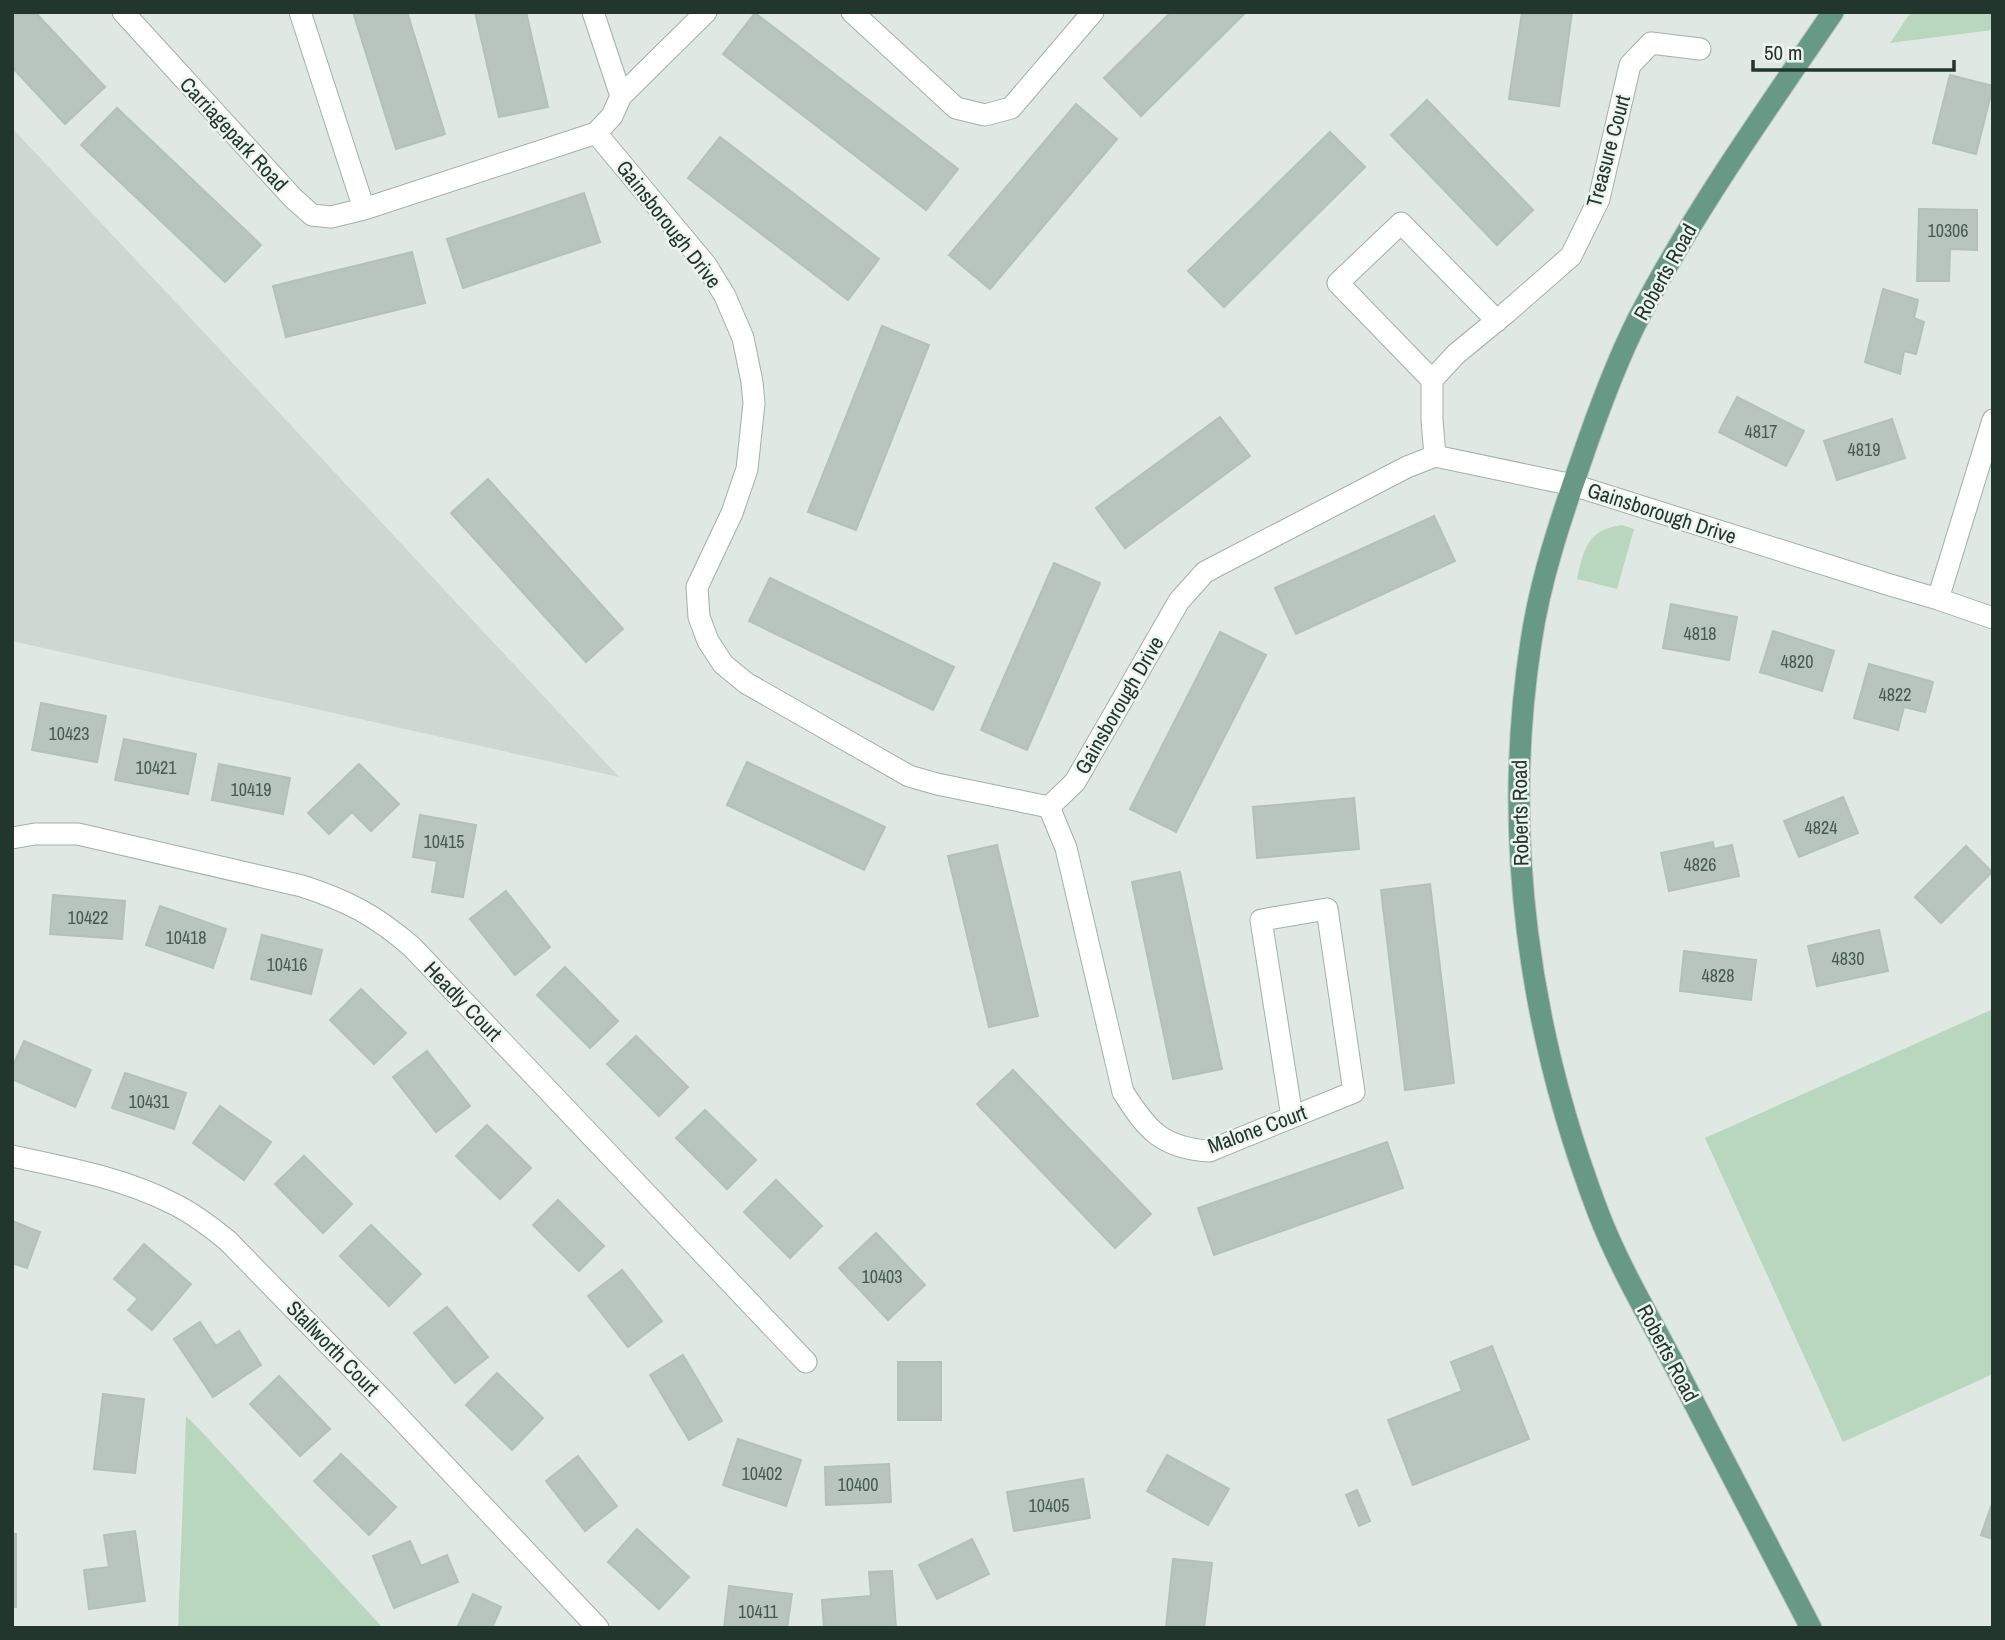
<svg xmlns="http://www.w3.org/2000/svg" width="2005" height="1640" font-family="'Archivo Narrow',sans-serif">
<rect width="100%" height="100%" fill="#dfe8e3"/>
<path fill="#cdd8d2" d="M 12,128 L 243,374 L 619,777 L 12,641 Z"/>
<path fill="#b9d7be" d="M 1911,12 L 1993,12 L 1993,30 L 1890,43 Z
M 1622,525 L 1634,529 L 1617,589 L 1577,579 C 1584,549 1587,530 1622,525 Z
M 1993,1009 L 1993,1374 L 1843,1442 L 1705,1138 Z
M 186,1416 L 200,1430 L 383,1628 L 178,1628 Z"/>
<path fill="#b7c5be" stroke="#b2c1b9" stroke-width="2" d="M 12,12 L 35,12 L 105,87 L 65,124 L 12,67 Z
M 353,12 L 407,12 L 445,134 L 396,149 Z
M 475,12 L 526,12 L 548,107 L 499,117 Z
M 1171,12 L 1246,12 L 1141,116 L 1104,78 Z
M 1522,12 L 1572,12 L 1559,106 L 1509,99 Z
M 755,13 L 958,169 L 926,210 L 723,54 Z
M 1950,75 L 1993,86 L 1976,154 L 1933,143 Z
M 1427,100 L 1533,210 L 1497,245 L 1391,135 Z
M 1076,104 L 1117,139 L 990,289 L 949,255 Z
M 117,108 L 261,245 L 225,282 L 81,145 Z
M 1330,132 L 1365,167 L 1224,307 L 1188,271 Z
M 720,137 L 879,259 L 848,300 L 688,178 Z
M 584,193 L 600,242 L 463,288 L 447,239 Z
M 1919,209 L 1977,210 L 1977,250 L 1950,249 L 1949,281 L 1917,281 Z
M 412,252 L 425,303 L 286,337 L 273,286 Z
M 1883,289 L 1918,300 L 1914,318 L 1924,322 L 1916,354 L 1904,351 L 1900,374 L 1865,362 Z
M 882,326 L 929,345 L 856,530 L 808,512 Z
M 1737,397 L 1804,431 L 1786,466 L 1719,432 Z
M 1220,417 L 1250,456 L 1125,548 L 1096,508 Z
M 1892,419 L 1905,458 L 1837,480 L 1824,441 Z
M 488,479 L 623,629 L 586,662 L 451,513 Z
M 1434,516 L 1455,561 L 1296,634 L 1275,588 Z
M 1054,563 L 1100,583 L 1027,750 L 981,730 Z
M 770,578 L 954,667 L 933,710 L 749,621 Z
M 1671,604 L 1737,617 L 1729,660 L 1663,648 Z
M 1773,631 L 1834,651 L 1822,691 L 1760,672 Z
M 1220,632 L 1266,655 L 1176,832 L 1130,809 Z
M 1869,664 L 1933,682 L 1925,712 L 1904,707 L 1898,730 L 1854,718 Z
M 41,703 L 106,716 L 97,762 L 32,750 Z
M 124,739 L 196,754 L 188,794 L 115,780 Z
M 747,762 L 885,827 L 864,870 L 727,805 Z
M 219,764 L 290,778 L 283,814 L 212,800 Z
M 359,764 L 399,804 L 371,831 L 352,812 L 329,834 L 308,813 Z
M 1843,797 L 1858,833 L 1799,857 L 1784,821 Z
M 1354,798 L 1359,849 L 1257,858 L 1253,807 Z
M 420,815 L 476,825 L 463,897 L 432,892 L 437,861 L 413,857 Z
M 1713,842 L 1714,849 L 1732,845 L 1739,876 L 1669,891 L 1661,853 Z
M 997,845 L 1038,1016 L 989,1027 L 948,856 Z
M 1966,846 L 1992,872 L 1941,923 L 1915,897 Z
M 1180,872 L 1222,1069 L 1173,1079 L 1132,882 Z
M 1430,884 L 1454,1083 L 1405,1090 L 1381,890 Z
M 506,891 L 550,947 L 515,975 L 470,919 Z
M 53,895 L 125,901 L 122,939 L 50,934 Z
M 160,906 L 226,929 L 213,968 L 146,945 Z
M 1879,930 L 1888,971 L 1817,986 L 1808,946 Z
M 262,935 L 322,950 L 311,994 L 251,979 Z
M 1684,951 L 1756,960 L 1751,1000 L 1680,991 Z
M 565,967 L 618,1021 L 590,1048 L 537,995 Z
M 361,989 L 406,1033 L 374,1064 L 330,1020 Z
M 636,1036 L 688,1087 L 659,1116 L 607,1064 Z
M 24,1041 L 91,1070 L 75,1107 L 12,1079 L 12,1068 Z
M 427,1051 L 470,1106 L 436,1132 L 393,1077 Z
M 1013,1070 L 1151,1214 L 1115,1248 L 977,1104 Z
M 125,1073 L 186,1093 L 174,1129 L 112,1108 Z
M 220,1106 L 271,1142 L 244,1180 L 193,1143 Z
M 705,1110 L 756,1160 L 727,1189 L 676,1138 Z
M 487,1125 L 531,1168 L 500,1199 L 456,1156 Z
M 1387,1142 L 1403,1188 L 1214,1255 L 1198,1208 Z
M 304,1156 L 352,1204 L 323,1233 L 275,1184 Z
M 776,1180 L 822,1226 L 790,1258 L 744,1212 Z
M 558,1200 L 604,1246 L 579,1271 L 533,1225 Z
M 12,1221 L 40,1232 L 27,1268 L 12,1263 Z
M 371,1225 L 421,1274 L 389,1306 L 340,1256 Z
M 876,1233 L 925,1285 L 888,1320 L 839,1268 Z
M 144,1244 L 191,1284 L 152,1330 L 128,1310 L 138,1299 L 114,1279 Z
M 622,1270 L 662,1321 L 628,1347 L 588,1296 Z
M 447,1307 L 488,1357 L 455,1383 L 414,1333 Z
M 200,1322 L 216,1346 L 239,1331 L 261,1365 L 213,1397 L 174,1339 Z
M 1492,1346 L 1529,1439 L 1413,1485 L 1388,1420 L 1462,1391 L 1451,1362 Z
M 683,1355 L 722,1421 L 689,1440 L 650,1375 Z
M 898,1362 L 941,1362 L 941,1420 L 898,1420 Z
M 497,1373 L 543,1418 L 512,1450 L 466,1405 Z
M 279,1376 L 330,1429 L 300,1456 L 250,1404 Z
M 103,1394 L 144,1399 L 135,1473 L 94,1469 Z
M 738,1439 L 801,1460 L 786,1506 L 723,1485 Z
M 341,1454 L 396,1507 L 369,1535 L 314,1481 Z
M 1167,1455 L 1229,1489 L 1208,1525 L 1147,1491 Z
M 578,1456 L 617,1506 L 585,1531 L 546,1481 Z
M 889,1464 L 891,1502 L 826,1505 L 825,1467 Z
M 1083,1479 L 1090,1518 L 1014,1531 L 1007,1492 Z
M 1357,1490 L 1370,1521 L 1359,1526 L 1346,1495 Z
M 1993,1501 L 1993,1539 L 1981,1535 Z
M 637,1529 L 689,1577 L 659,1609 L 608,1562 Z
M 135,1531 L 145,1601 L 89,1609 L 84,1570 L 109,1567 L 104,1535 Z
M 12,1534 L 16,1534 L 16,1607 L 12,1607 Z
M 972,1539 L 989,1574 L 937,1599 L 919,1565 Z
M 410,1541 L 421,1566 L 447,1555 L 458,1582 L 394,1608 L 373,1556 Z
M 1173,1559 L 1212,1563 L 1204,1628 L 1166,1628 Z
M 892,1571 L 896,1628 L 824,1628 L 822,1600 L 871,1596 L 869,1572 Z
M 729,1586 L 792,1594 L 787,1628 L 724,1628 Z
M 473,1594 L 501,1607 L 492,1628 L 457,1628 Z"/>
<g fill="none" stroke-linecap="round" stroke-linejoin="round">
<g stroke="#a3afa9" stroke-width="23">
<path id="minor" d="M 123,12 L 293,198 L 312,215 L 331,217 L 364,209 L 300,12
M 852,12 L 956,108 L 985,115 L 1011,108 L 1093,12
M 621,96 L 706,12
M 596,133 L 706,265 L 725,296 L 743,338 L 752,382 L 754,403 L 747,469 L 732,513 L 697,587 L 699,617 L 708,641 L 723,664 L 746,683 L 909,776 L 937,784 L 1049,807 L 1075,782 L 1179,601 L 1205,572 L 1407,467 L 1435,456 L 1573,485 L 1887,584 L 1938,599 L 1993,618
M 364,209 L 596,133 L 612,116 L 621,96 L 593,12
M 1432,380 L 1338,283 L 1401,223 L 1497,321
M 1435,456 L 1432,420 L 1432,380 L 1456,354 L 1506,313 L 1571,256 L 1599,199 L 1630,65 L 1651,43 L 1700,49
M 1938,599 L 1993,420
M 1049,807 L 1066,848 L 1123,1092 C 1147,1130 1162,1148 1209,1151 L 1354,1092 L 1327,909 L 1261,920 L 1292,1117
M 12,838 L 35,834 L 78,834 L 302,886 C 348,901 375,915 412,947 L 806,1362
M 12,1156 C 68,1168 123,1178 174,1204 C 194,1214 211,1227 228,1241 L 383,1400 L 598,1628"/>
</g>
<g stroke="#bdc3c0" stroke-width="23">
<path id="major" d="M 1811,1628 C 1766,1542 1721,1456 1677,1370 C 1650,1318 1619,1267 1598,1212 C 1529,1031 1501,835 1531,642 C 1540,581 1560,521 1580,464 C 1597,414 1615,364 1639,317 C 1695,210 1765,112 1833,12"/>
</g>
<use href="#minor" stroke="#fff" stroke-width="21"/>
<use href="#major" stroke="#689987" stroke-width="21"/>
</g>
<g text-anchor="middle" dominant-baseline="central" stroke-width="5" stroke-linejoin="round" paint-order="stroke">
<g font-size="18" fill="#475a52">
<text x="1948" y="230">10306</text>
<text x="1761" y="431">4817</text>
<text x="1864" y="449">4819</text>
<text x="1700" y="633">4818</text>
<text x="1797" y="661">4820</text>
<text x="1895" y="694">4822</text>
<text x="69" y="733">10423</text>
<text x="156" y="767">10421</text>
<text x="251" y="789">10419</text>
<text x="1821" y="827">4824</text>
<text x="444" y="841">10415</text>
<text x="1700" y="864">4826</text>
<text x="88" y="917">10422</text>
<text x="186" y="937">10418</text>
<text x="1848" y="958">4830</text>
<text x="287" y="964">10416</text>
<text x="1718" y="975">4828</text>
<text x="149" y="1101">10431</text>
<text x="882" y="1276">10403</text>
<text x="762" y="1473">10402</text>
<text x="858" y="1484">10400</text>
<text x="1049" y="1505">10405</text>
<text x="758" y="1611">10411</text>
</g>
<g font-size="21" fill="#22362e" stroke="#eef5f1">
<text transform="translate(234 134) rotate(47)">Carriagepark Road</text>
<text transform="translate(1608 151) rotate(-75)">Treasure Court</text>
<text transform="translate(669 224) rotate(52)">Gainsborough Drive</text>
<text transform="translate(1665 272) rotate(-61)">Roberts Road</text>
<text transform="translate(1662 513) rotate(18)">Gainsborough Drive</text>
<text transform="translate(1119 705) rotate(-60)">Gainsborough Drive</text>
<text transform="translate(1520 813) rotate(-91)">Roberts Road</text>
<text transform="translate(463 1001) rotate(46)">Headly Court</text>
<text transform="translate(1257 1129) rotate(-20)">Malone Court</text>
<text transform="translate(333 1348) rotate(46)">Stallworth Court</text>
<text transform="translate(1668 1353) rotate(62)">Roberts Road</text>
</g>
</g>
<rect width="2005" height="1640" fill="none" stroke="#22362e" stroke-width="28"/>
<path d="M1753 60v10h201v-10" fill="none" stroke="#22362e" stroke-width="3.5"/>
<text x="1764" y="60" font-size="21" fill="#22362e" stroke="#eef5f1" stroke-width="5" paint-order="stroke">50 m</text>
</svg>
